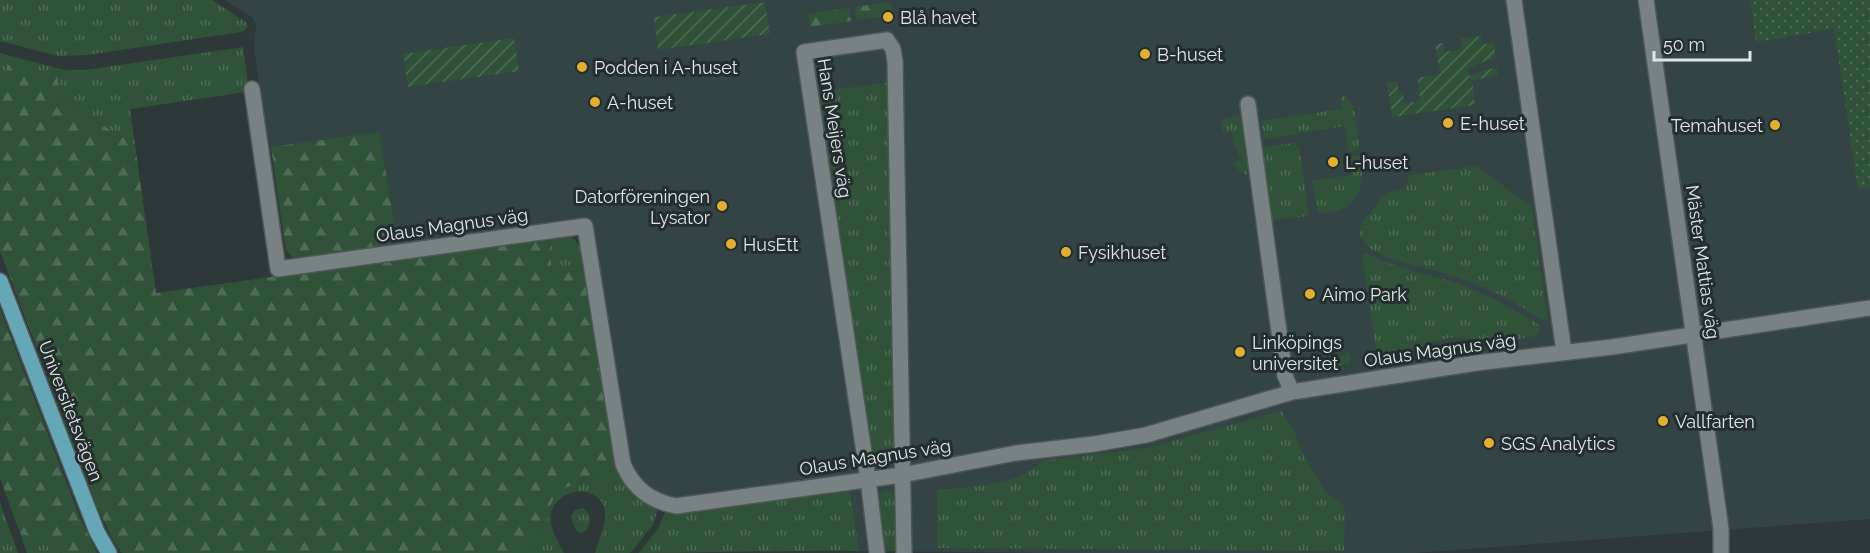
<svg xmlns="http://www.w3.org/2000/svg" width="1870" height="553" font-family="Raleway,sans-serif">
<defs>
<pattern id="grass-tufts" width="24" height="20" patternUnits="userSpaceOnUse" patternTransform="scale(1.5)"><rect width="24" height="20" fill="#305239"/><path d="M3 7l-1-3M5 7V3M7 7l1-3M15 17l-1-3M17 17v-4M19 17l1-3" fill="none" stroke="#4e6b56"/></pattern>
<pattern id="forest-firs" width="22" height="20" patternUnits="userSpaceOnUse" patternTransform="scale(1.5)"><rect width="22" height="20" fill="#305239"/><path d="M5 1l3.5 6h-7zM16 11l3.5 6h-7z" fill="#4e6b56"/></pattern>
<pattern id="park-dots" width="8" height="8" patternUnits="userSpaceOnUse" patternTransform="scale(1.5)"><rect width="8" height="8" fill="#305239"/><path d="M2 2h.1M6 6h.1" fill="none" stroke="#4e6b56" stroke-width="1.8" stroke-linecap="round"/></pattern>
<pattern id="garden-furrows" width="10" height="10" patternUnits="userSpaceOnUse" patternTransform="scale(1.5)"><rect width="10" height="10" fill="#305239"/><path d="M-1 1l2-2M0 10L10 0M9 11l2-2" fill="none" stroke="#4e6b56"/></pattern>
</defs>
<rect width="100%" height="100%" fill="#2f3838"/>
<path fill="#344444" d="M 225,0 L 1870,0 L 1870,519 L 1414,553 L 1060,553 L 859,551 L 848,476 L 678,501 L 663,497 L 636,478 L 627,460 L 589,218 L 398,244 L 379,133 L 271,147 L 265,126 L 254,47 L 256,25 L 253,18 Z"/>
<path fill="url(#grass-tufts)" d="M 0,0 L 212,0 L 246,22 L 248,26 L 245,30 L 241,32 L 87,55 L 58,56 L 0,41 Z
M 243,47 L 248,84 L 246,92 L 130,109 L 135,145 L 7,66 L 7,94 L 0,94 L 0,53 L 64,70 L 85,70 Z
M 891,82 L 897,454 L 871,459 L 818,92 Z
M 1341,96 L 1347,97 L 1354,107 L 1360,150 L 1349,152 L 1345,126 L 1263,139 L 1261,121 L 1342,109 Z
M 1237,116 L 1242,119 L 1250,171 L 1246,175 L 1242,173 L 1233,164 L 1241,159 L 1235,146 L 1232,133 L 1222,134 L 1222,119 Z
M 1293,143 L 1299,147 L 1300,151 L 1309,216 L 1271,220 L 1269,218 L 1261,148 Z
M 1361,155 C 1364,178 1363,202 1337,211 C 1331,213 1324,214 1318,212 L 1312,181 L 1352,175 L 1350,157 Z
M 1476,166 L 1532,207 L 1548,320 C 1536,319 1526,309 1516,303 C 1497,293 1477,284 1457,277 C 1433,268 1377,262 1363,241 C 1355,230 1363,222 1370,213 C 1386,194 1377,194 1405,189 L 1410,175 Z
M 565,235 C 582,240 583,254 585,270 L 552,274 L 549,238 Z
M 1366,253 C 1395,269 1428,273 1459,284 C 1487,294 1513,309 1538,324 L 1539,331 L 1536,336 C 1522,338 1505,343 1490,342 C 1475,340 1463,336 1448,338 C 1426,342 1408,355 1386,360 L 1379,355 L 1376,348 L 1362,254 Z
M 1284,299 L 1293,363 L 1305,362 L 1305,359 L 1310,358 L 1312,370 L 1294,372 L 1291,370 L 1282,303 Z
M 1349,352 L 1350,364 L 1316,369 L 1314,357 L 1319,357 L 1320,359 L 1345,356 L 1345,353 Z
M 1281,411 L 1292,427 L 1304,456 L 1326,493 L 1342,504 L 1345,511 L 1344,551 L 937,548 L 937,491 C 969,486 1019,487 1041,461 L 1146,448 Z
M 619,470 L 658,508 L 653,525 L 632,551 L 629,553 L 595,553 C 599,540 606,526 605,512 C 601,482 557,487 551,513 C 548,526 558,542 564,553 L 525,553 L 537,541 L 547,520 L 551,504 L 559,490 Z
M 850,489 L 859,551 C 785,550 712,553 639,553 L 659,527 L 666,510 Z
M 888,490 L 896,499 L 898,551 L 883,551 L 877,500 L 881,492 Z
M 0,502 L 18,553 L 0,553 Z
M 583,508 L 589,514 L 590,522 L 586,531 L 579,533 L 574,527 L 571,516 L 575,510 Z
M 20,533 L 62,553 L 27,553 Z"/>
<path fill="url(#forest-firs)" d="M 891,2 L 893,15 L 857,20 L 855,7 Z
M 849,8 L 851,21 L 810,27 L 808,14 Z
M 7,65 L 57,75 L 60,99 L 135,145 L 156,293 L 549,238 L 552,274 L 585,270 L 619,470 L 559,490 L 551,504 L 547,520 L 537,541 L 525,553 L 122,553 L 114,542 L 98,509 L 0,251 L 0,94 L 7,94 Z
M 379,132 L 398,244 L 299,258 L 292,257 L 286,250 L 284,238 L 271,147 Z
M 0,309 L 80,518 L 97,553 L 62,553 L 20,533 L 0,478 Z"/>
<path fill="url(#park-dots)" d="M 1750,0 L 1870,0 L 1870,187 L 1858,189 L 1834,29 L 1756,42 Z"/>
<path fill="url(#garden-furrows)" d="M 765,2 L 770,34 L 658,50 L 654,17 Z
M 1481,36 L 1482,44 L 1494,43 L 1496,57 L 1468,68 L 1469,76 L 1497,67 L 1498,76 L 1472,80 L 1475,105 L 1392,117 L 1387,83 L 1397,82 L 1399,94 L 1403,94 L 1404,103 L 1420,101 L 1418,78 L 1440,74 L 1435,45 L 1443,43 L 1445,52 L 1462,49 L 1461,39 Z
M 514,38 L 519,71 L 408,87 L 403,54 Z"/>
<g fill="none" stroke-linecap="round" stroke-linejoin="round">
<g stroke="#4f5656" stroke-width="18">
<path id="minor" d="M 1514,0 L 1564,352
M 1646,0 L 1721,529 L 1721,553
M 252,89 L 278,269 L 585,226 L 623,464 C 633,488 650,501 676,506 L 902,475 L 1016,453 L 1094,444 L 1146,435 L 1292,392 L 1476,363 L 1612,347 L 1870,308
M 1248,104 L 1285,376 L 1292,392
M 877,553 L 868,479 L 804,52 L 887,40 L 893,49 L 895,61 L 904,553"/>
</g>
<g stroke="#4f5656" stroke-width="18">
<path id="major" d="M 0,281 L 97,532 L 109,553"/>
</g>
<use href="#minor" stroke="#788282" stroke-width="15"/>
<use href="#major" stroke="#66a7b7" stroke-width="15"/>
</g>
<g fill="#e1af34" stroke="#252e2e" stroke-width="2">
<circle cx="888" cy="17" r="6"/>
<circle cx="1145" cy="54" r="6"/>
<circle cx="582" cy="67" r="6"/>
<circle cx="595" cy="102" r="6"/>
<circle cx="1448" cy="123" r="6"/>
<circle cx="1775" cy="125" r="6"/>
<circle cx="1333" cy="162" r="6"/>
<circle cx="722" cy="206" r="6"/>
<circle cx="731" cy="244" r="6"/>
<circle cx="1066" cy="252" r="6"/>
<circle cx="1310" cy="294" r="6"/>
<circle cx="1240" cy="352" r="6"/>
<circle cx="1663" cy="421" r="6"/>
<circle cx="1489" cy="443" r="6"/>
</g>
<g text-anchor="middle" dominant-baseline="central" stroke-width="6" stroke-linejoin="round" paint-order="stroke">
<g font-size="18" fill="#dfe5e5" stroke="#252e2e" text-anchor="start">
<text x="900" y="17">Blå havet</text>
<text x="1157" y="54">B-huset</text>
<text x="594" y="67">Podden i A-huset</text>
<text x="607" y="102">A-huset</text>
<text x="1460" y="123">E-huset</text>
<text x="1763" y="125" text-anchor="end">Temahuset</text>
<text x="1345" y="162">L-huset</text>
<text x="710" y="196" text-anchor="end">Datorföreningen<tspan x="710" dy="21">Lysator</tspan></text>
<text x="743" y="244">HusEtt</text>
<text x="1078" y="252">Fysikhuset</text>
<text x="1322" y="294">Aimo Park</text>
<text x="1252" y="342">Linköpings<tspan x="1252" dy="21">universitet</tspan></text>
<text x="1675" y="421">Vallfarten</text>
<text x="1501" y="443">SGS Analytics</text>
</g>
<g font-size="18" fill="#dfe5e5" stroke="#252e2e">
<text transform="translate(835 128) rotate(81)">Hans Meijers väg</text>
<text transform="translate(452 225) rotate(-8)">Olaus Magnus väg</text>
<text transform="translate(1703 262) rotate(82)">Mäster Mattias väg</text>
<text transform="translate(1440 350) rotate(-8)">Olaus Magnus väg</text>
<text transform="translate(71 411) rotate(69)">Universitetsvägen</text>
<text transform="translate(875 457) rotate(-9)">Olaus Magnus väg</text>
</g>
</g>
<path d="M1654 51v9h96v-9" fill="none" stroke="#dfe5e5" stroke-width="3"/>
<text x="1663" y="51" font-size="18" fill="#dfe5e5" stroke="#252e2e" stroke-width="4.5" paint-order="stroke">50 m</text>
</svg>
